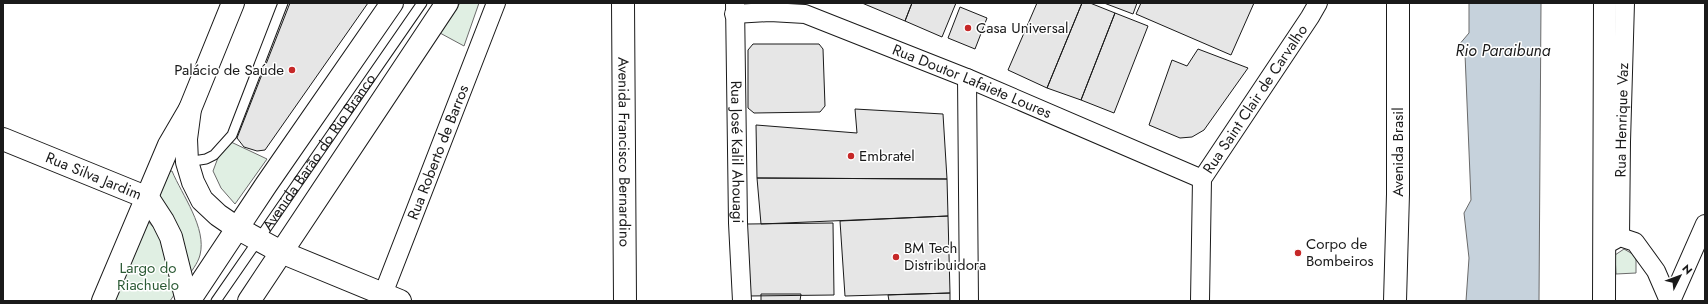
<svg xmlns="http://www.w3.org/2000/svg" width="1708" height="304" font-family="Jost,sans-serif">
<rect width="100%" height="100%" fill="#fff"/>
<path fill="#e0efe3" stroke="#6a6a6a" d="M 460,3 L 479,3 L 464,46 L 440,33 Z
M 231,142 L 267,159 L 235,204 L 221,188 L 213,171 L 219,155 Z
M 172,171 C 182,195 207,228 200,255 C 198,263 191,272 186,279 L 155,192 L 163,172 Z
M 145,218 L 159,233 L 174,295 L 170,301 L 112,301 Z
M 1624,249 L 1636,256 L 1636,273 L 1616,274 L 1615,255 Z"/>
<path fill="#c6d2dc" stroke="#6a6a6a" d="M 1469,3 L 1541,3 L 1539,301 L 1466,301 L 1469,258 L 1464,213 L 1471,200 L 1465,54 L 1458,46 L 1469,33 Z"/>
<path fill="#e6e6e6" stroke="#1a1a1a" d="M 290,3 L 368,3 L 265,150 L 257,151 L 244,147 L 237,138 Z
M 862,3 L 912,3 L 905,21 Z
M 912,3 L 956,3 L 942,37 L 905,21 Z
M 1037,3 L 1082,3 L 1047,88 L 1008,70 Z
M 1082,3 L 1090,3 L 1115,13 L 1081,100 L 1047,88 Z
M 1104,3 L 1137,3 L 1133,14 Z
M 1141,3 L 1254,3 L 1231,55 L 1136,14 Z
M 960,7 L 987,18 L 975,49 L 948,38 Z
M 1115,13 L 1148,26 L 1114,113 L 1081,100 Z
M 753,44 L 819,44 L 823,49 L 825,106 L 820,112 L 754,113 L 748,108 L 748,50 Z
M 1198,49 L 1248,68 L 1204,130 L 1192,137 L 1180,138 L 1149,125 L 1172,60 L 1187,66 Z
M 855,109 L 943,114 L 947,179 L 757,178 L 756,125 L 857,133 Z
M 757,178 L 947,179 L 948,216 L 761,224 Z
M 948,216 L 950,293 L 845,296 L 840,221 Z
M 833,223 L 834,295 L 748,296 L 747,224 Z
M 950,293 L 950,301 L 889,301 L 888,295 Z
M 761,294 L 801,294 L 800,301 L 761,301 Z"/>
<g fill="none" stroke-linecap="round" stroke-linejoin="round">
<g stroke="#1a1a1a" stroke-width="11">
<g id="service">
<path d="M 187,162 L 206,159 L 214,155 L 232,135 L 283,3"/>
<path id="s1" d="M 216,301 L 422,3"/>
</g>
</g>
<g stroke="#1a1a1a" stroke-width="20">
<g id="minor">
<path id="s2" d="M 735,3 L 738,223 L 742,301"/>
<path id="s3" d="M 734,14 L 770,12 L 805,14 L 967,78 L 1202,179"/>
<path d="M 967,78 L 969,301"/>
<path id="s4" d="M 1620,237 L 1621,142 L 1625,3"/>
<path d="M 1611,242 L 1620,237 L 1635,242 L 1656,271 L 1669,301"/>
<path id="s5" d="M 383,294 L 496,3"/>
<path id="s6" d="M 1200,301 L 1202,179 L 1310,17 L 1318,3"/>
<path d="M 1671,301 L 1705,224"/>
</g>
</g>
<g stroke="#1a1a1a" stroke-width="24">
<g id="tertiary">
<path id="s7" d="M 3,139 L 148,198 L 163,221 L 171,237 L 187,301"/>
<path d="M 383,294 L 400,301"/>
<path d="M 103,301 L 169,145 L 190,109"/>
</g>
</g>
<g stroke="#1a1a1a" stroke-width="24">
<g id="secondary">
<path d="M 233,3 L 190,109 L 186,139 L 187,162 L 193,182 L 202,200 L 218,215 L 237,228 L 281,252 L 383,294 L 380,301"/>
<path id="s8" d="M 623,3 L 625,301"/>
</g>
</g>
<g stroke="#1a1a1a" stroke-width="24">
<path id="primary" d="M 189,301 L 266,185 L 392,3
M 249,301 L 447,3"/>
</g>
<g stroke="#1a1a1a" stroke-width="24">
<g id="trunk">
<path id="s9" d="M 1395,301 L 1398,194 L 1398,3"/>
<path d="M 1604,301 L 1605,3"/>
</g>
</g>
<use href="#service" stroke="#fff" stroke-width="9"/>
<use href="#minor" stroke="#fff" stroke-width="18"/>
<use href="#tertiary" stroke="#fff" stroke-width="22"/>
<use href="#secondary" stroke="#fff" stroke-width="22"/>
<use href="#primary" stroke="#fff" stroke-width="22"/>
<use href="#trunk" stroke="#fff" stroke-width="22"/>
</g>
<g fill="#c62828" stroke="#fff" stroke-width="1.5">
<circle cx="968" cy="28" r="4"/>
<circle cx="292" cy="70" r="4"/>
<circle cx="851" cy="156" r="4"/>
<circle cx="1298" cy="253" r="4"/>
<circle cx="896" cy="257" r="4"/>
</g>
<g text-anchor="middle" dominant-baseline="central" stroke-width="3" stroke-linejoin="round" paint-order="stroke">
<g font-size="15" fill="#1a1a1a" stroke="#fff" text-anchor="start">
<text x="976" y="28">Casa Universal</text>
<text x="284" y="70" text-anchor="end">Palácio de Saúde</text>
<text x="859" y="156">Embratel</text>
<text x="1306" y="244">Corpo de<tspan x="1306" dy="17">Bombeiros</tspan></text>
<text x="904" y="248">BM Tech<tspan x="904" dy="17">Distribuidora</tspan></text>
</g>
<g font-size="15" fill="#1a1a1a" stroke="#fff">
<text stroke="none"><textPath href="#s3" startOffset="251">Rua Doutor Lafaiete Loures</textPath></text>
<text stroke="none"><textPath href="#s6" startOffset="218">Rua Saint Clair de Carvalho</textPath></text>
<text stroke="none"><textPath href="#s4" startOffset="117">Rua Henrique Vaz</textPath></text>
<text stroke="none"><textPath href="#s1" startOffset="181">Avenida Barão do Rio Branco</textPath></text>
<text stroke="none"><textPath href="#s5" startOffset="152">Rua Roberto de Barros</textPath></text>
<text stroke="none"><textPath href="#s8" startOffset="149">Avenida Francisco Bernardino</textPath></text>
<text stroke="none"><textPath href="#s2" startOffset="149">Rua José Kalil Ahouagi</textPath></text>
<text stroke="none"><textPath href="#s9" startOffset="149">Avenida Brasil</textPath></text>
<text stroke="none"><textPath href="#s7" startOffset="98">Rua Silva Jardim</textPath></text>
</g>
<g font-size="15" fill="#2b5a34" stroke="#fff">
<text x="148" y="268">Largo do<tspan x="148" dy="17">Riachuelo</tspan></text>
</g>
<g font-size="16" font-style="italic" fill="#1a1a1a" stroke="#fff">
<text x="1503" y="50">Rio Paraibuna</text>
</g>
</g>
<rect width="1708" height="304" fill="none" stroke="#1a1a1a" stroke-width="8"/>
<g transform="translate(1680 276) rotate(48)" stroke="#ffffff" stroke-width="3" paint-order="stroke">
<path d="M0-3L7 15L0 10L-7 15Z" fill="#1a1a1a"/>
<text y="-6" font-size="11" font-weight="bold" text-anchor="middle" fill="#1a1a1a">N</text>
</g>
</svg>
